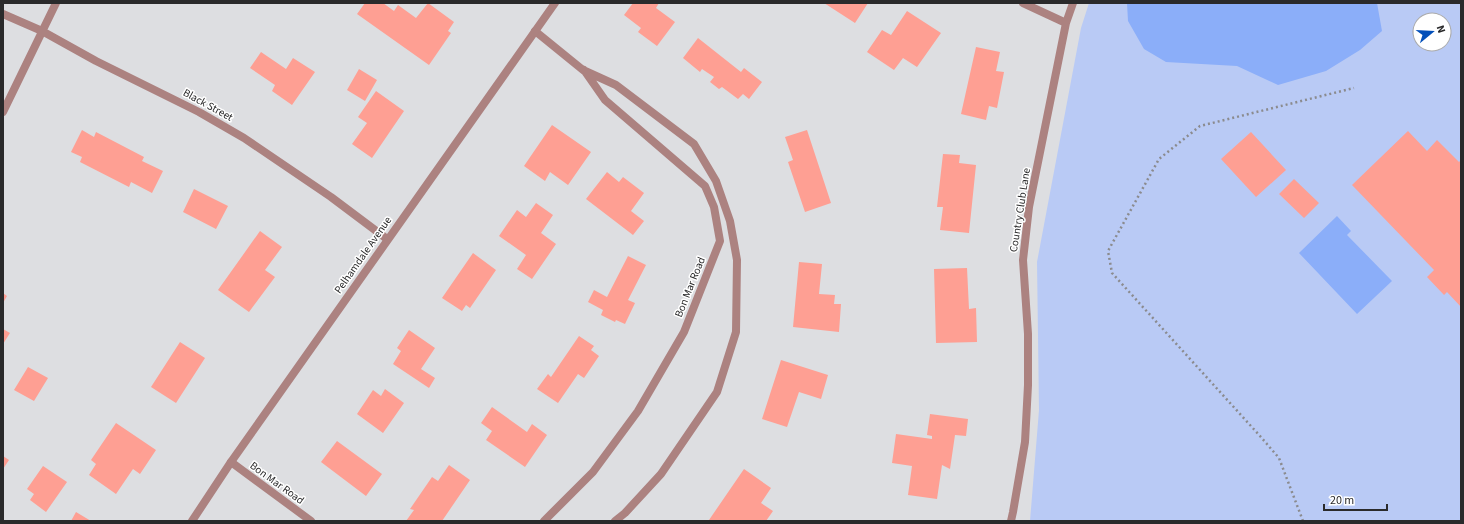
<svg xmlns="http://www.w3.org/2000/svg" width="1464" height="524" font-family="'Source Sans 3',sans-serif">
<rect width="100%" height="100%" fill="#dddee1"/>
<path fill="#b9caf5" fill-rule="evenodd" d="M 1089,3 L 1461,3 L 1461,521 L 1030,521 L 1039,410 L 1037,262 L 1081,28 ZM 1420,20 L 1444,20 L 1444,44 L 1420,44 Z"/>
<path fill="#8baef9" d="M 1127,3 L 1377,3 L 1382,31 L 1360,50 L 1326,71 L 1278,85 L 1237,66 L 1166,62 L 1144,49 L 1128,21 Z
M 1337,216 L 1351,231 L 1347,235 L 1392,281 L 1357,314 L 1299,253 Z"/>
<path fill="#fe9f93" d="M 365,3 L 383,3 L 394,11 L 398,5 L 416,18 L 428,3 L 454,22 L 448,31 L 451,33 L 429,65 L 357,14 Z
M 633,3 L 659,3 L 656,8 L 675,22 L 657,46 L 638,32 L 641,28 L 624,15 Z
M 824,3 L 868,3 L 855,23 Z
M 907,11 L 941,33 L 917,67 L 903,58 L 894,70 L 867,52 L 882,30 L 891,35 Z
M 698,38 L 741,72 L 744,68 L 762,82 L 749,99 L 743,94 L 738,99 L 722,87 L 719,89 L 710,82 L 714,77 L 702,69 L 700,72 L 683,58 Z
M 976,47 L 1000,52 L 996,71 L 1004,72 L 997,108 L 989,106 L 986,120 L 961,114 Z
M 261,52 L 286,69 L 293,58 L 315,72 L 292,105 L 272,91 L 275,85 L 250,68 Z
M 359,69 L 377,80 L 365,101 L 347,90 Z
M 376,91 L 404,111 L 372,158 L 352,144 L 367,123 L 358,117 Z
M 552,125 L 591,152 L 568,185 L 550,172 L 545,181 L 524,166 Z
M 82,130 L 94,137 L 96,132 L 144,157 L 142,161 L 163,171 L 152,193 L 131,182 L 129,187 L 80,162 L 82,157 L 71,152 Z
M 807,130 L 831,203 L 805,212 L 788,162 L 793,160 L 785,137 Z
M 1408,131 L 1427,151 L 1437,140 L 1459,162 L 1461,160 L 1461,307 L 1447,292 L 1444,295 L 1427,277 L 1434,270 L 1352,185 Z
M 1251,132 L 1286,170 L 1256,197 L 1221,159 Z
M 943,154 L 960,155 L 959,163 L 976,165 L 969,233 L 940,230 L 943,207 L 937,207 Z
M 607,172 L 619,182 L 623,177 L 644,193 L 631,211 L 644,221 L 633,235 L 586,199 Z
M 1294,179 L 1319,203 L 1304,218 L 1279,194 Z
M 194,189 L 228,206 L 216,229 L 183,212 Z
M 536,203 L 553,215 L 541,233 L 556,244 L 532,279 L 517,269 L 526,255 L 499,236 L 517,210 L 526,217 Z
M 260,231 L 282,247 L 265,270 L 275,277 L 249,312 L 218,290 Z
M 473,253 L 496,270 L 470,308 L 466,305 L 462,311 L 442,298 Z
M 628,256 L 646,265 L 628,300 L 635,303 L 625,324 L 616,320 L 615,322 L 601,315 L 603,310 L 588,302 L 594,290 L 607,297 Z
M 799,262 L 822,264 L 819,294 L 835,295 L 834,304 L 841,304 L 839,332 L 793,327 Z
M 967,268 L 969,309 L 976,308 L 977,342 L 936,343 L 934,269 Z
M 3,293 L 7,296 L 3,303 Z
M 3,329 L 10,333 L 3,344 Z
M 409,330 L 435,348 L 421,369 L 435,378 L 429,388 L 393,364 L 401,351 L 397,348 Z
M 579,336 L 594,346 L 591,350 L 599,356 L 584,378 L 578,374 L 558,403 L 537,389 L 548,374 L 551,377 Z
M 180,342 L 205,358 L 176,403 L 151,387 Z
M 781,360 L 828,375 L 821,399 L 799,392 L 787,427 L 762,419 Z
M 28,367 L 48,378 L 34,401 L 14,390 Z
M 385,389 L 404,403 L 383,433 L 357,414 L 373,390 L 381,396 Z
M 492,407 L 527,432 L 532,424 L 547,435 L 525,467 L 486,440 L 492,431 L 481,423 Z
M 930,414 L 968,419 L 966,436 L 955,435 L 950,469 L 942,465 L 937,499 L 908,495 L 912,466 L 892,463 L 896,434 L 932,439 L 932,436 L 927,435 Z
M 116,423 L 156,450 L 140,474 L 133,469 L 116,494 L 89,475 L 96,464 L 91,460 Z
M 337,441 L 382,474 L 366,496 L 321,462 Z
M 3,456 L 9,460 L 3,469 Z
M 449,465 L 470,480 L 442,521 L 406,521 L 414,510 L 410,509 L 432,477 L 438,481 Z
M 43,466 L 67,482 L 46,512 L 30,500 L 34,494 L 27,489 Z
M 744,469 L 771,488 L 761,503 L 773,511 L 766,521 L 710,521 L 709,520 Z
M 76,512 L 91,521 L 71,521 Z"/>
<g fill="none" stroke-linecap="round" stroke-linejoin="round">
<path stroke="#8b8b8e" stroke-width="2.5" stroke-dasharray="2 3" stroke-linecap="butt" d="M 1303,521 L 1279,458 L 1260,436 L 1112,273 L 1108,251 L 1159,159 L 1200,126 L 1354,88"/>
<path stroke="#ac8280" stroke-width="8" d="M 1023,3 L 1066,23
M 3,14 L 42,31 L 96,61 L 199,112 L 244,138 L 331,197 L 387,239
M 535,31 L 583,70 L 616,85 L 694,144 L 716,181 L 730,221 L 737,260 L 736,332 L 717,392 L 661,474 L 625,513 L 615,521
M 3,112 L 56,3
M 231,462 L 311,521
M 544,521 L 593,472 L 638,411 L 684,332 L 720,241 L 714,207 L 705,186 L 605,100 L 584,70
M 1011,521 L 1013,512 L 1025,442 L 1028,385 L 1028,334 L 1023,260 L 1029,207 L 1066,23 L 1073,3"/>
<path stroke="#ac8280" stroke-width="8" d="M 192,521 L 231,462 L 555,3"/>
</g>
<g text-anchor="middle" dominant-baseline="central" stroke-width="3" stroke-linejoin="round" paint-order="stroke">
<g font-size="11" fill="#2a2a2b" stroke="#fff">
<text transform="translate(208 105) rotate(29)">Black Street</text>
<text transform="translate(1020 210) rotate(-81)">Country Club Lane</text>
<text transform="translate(363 255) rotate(-55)">Pelhamdale Avenue</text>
<text transform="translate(690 287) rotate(-68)">Bon Mar Road</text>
<text transform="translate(277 483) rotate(36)">Bon Mar Road</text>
</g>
</g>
<rect width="1464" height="524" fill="none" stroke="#2a2a2b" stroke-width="8"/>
<g transform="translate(1432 32) rotate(72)"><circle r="19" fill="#ffffff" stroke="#aaaaaa"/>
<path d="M0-3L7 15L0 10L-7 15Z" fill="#024fb9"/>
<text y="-6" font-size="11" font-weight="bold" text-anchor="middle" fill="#2a2a2b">N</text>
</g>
<path d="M1324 504v6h63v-6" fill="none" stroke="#2a2a2b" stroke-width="2"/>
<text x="1330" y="504" font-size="12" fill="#2a2a2b" stroke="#ffffff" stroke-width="3" paint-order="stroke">20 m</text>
</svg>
